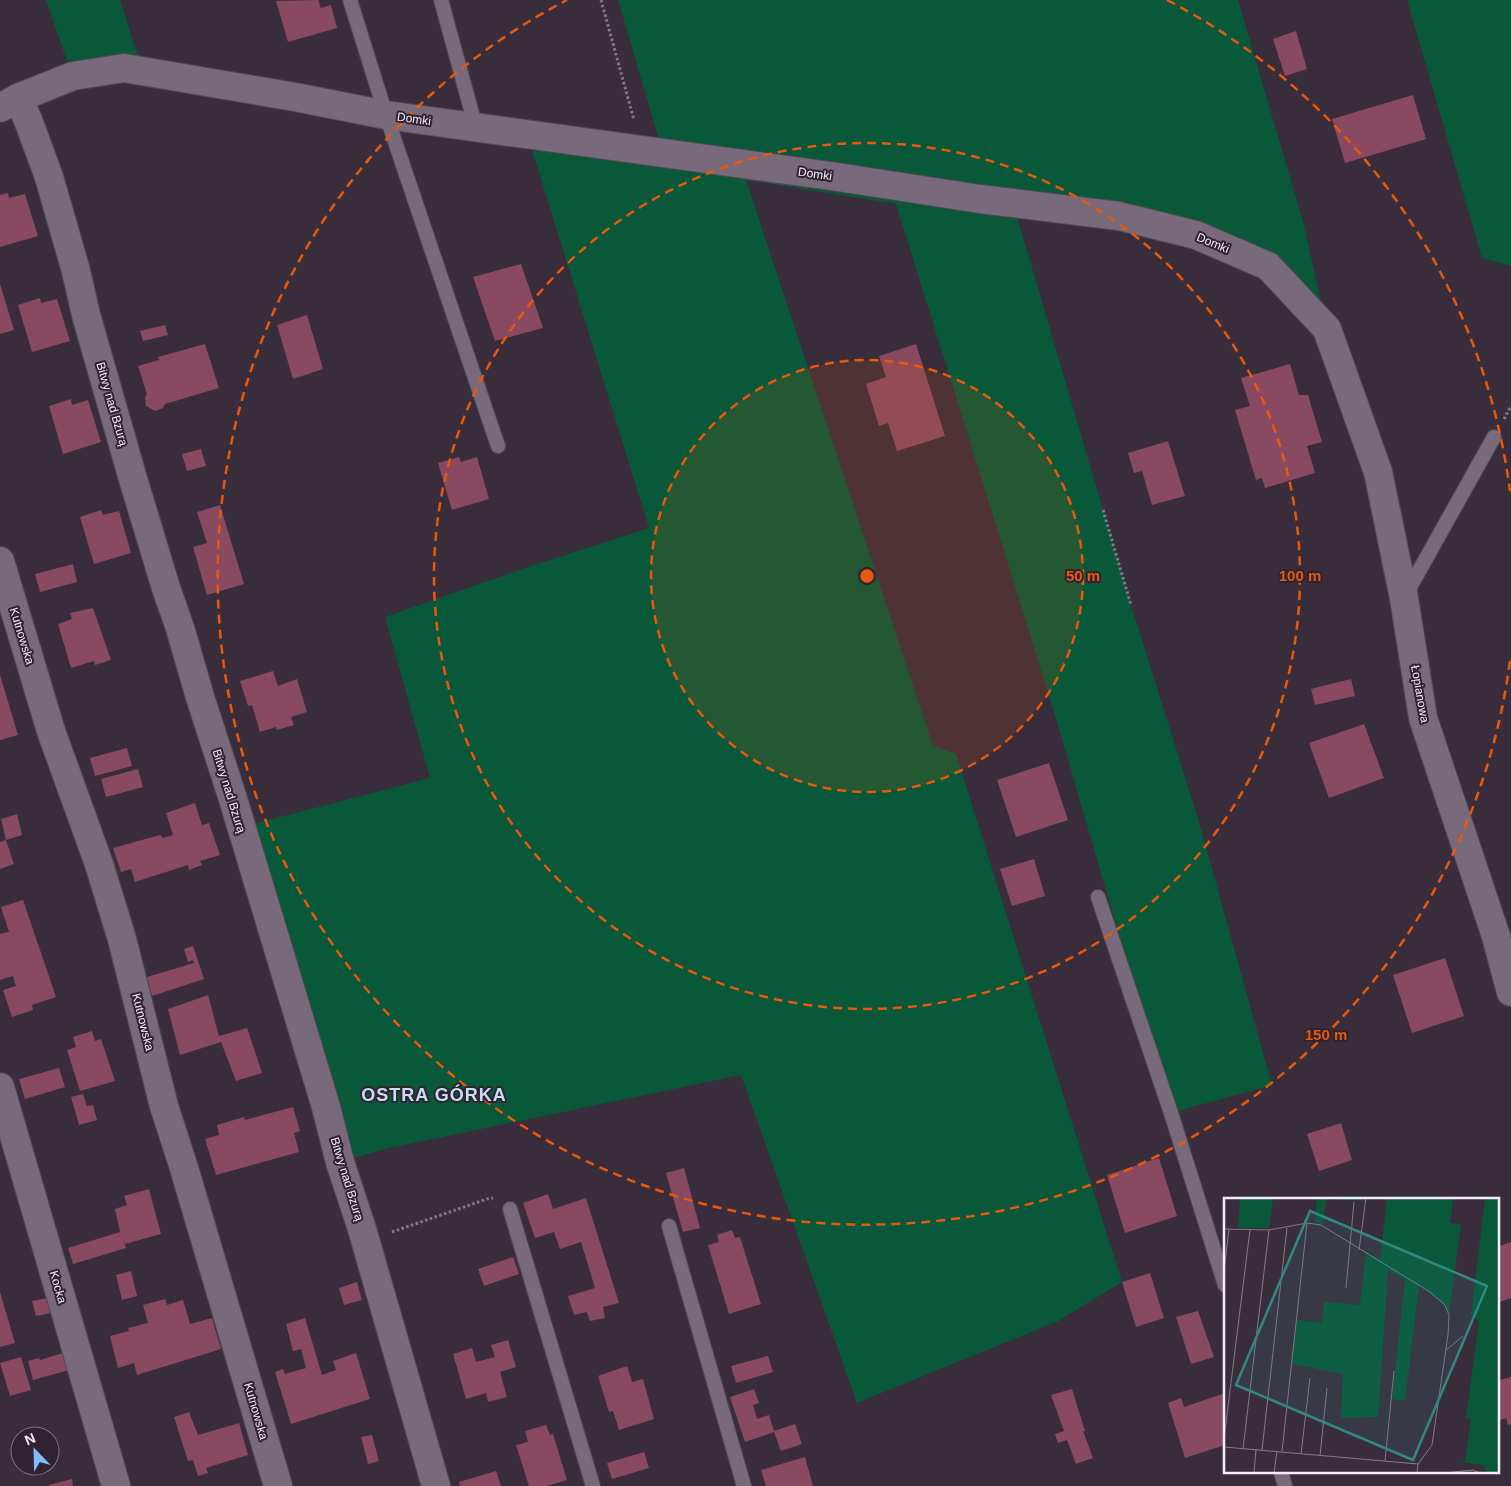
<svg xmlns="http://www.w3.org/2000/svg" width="1511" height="1486" font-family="Helvetica,sans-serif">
<rect width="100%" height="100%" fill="#392d3b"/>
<path fill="#085839" d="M 46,0 L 120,0 L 138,56 L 67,61 Z
M 618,0 L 1238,0 L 1304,225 L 1327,329 L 1268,266 L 1013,203 L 1131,605 L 1199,822 L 1272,1085 L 1171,1113 L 1054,712 L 896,204 L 746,180 L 933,746 L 956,754 L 1122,1282 L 1058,1321 L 857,1403 L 741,1075 L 385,1149 L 340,1162 L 241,827 L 430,778 L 385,617 L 525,568 L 649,528 L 533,153 L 533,136 L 570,141 L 564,125 L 659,140 Z
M 1407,0 L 1511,0 L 1511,266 L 1482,258 Z"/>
<path fill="#884961" d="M 318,0 L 321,8 L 331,5 L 337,28 L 288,42 L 276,1 Z
M 1296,31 L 1307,69 L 1285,76 L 1273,39 Z
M 1413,95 L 1426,139 L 1345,163 L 1332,119 Z
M 8,193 L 9,198 L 25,194 L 38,236 L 0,247 L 0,195 Z
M 521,264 L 543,328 L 495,341 L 473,277 Z
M 0,284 L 14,330 L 0,334 Z
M 40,298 L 41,303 L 57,299 L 70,341 L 32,352 L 18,305 Z
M 307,315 L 323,369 L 293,379 L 277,325 Z
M 165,325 L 168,335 L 143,341 L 140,331 Z
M 205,344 L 219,388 L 165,404 L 163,408 L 155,411 L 146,406 L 145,398 L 147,394 L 138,366 L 159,360 L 158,357 Z
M 916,344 L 945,436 L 897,451 L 888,423 L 879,426 L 866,384 L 886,377 L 879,356 Z
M 1290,364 L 1299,395 L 1308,395 L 1322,442 L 1307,446 L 1315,473 L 1265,488 L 1262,478 L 1256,480 L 1235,410 L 1250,406 L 1241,378 Z
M 71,399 L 72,405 L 88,400 L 101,442 L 63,454 L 49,406 Z
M 1168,441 L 1185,496 L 1152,505 L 1142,471 L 1134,473 L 1128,453 Z
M 201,449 L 206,466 L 187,471 L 182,454 Z
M 459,457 L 461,462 L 477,457 L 489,499 L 452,510 L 438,463 Z
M 220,505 L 244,584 L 207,595 L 193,547 L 207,543 L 197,512 Z
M 101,510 L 103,515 L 119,511 L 131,553 L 94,564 L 80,517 Z
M 73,564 L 77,582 L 40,592 L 35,574 Z
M 93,608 L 111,660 L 95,665 L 94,661 L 71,668 L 58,624 L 72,619 L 70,613 Z
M 273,671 L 278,686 L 297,679 L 307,712 L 291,717 L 294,725 L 277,730 L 276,727 L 260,732 L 252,705 L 248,706 L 240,681 Z
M 0,675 L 18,735 L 0,740 Z
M 1351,679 L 1355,696 L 1315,705 L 1311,689 Z
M 1364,724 L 1384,778 L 1329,798 L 1309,743 Z
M 127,748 L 132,766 L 95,776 L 90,758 Z
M 1049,763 L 1068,820 L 1016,837 L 997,780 Z
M 138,769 L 143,787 L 106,797 L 101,779 Z
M 195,803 L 202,825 L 209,823 L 220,855 L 200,861 L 202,865 L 189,870 L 188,865 L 135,882 L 131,869 L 121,872 L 113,848 L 160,835 L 163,838 L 173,835 L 166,813 Z
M 17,814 L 22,835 L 6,840 L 1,819 Z
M 6,840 L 14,864 L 0,869 L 0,842 Z
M 1034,859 L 1045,896 L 1012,906 L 1000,869 Z
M 23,900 L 56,997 L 32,1005 L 33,1010 L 12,1017 L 3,990 L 16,986 L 13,976 L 0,980 L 0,934 L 9,932 L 1,907 Z
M 193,946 L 204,979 L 152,996 L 147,977 L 194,963 L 193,960 L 188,962 L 184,949 Z
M 1445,958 L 1464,1016 L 1412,1033 L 1393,975 Z
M 208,995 L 219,1036 L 247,1028 L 262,1073 L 236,1081 L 221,1042 L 180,1055 L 168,1009 Z
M 92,1031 L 95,1041 L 101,1039 L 115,1081 L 80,1091 L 67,1050 L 76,1047 L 73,1037 Z
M 59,1068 L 65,1087 L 25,1099 L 19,1079 Z
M 83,1094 L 87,1106 L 93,1105 L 97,1120 L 79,1125 L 71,1097 Z
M 293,1107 L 300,1131 L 294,1133 L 299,1152 L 216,1175 L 205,1139 L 219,1135 L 217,1125 L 244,1117 L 245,1120 Z
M 1341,1123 L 1352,1160 L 1319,1171 L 1307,1134 Z
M 1159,1158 L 1177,1216 L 1125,1233 L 1107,1175 Z
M 684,1168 L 700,1228 L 683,1232 L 666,1173 Z
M 149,1189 L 161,1234 L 125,1244 L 123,1239 L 126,1248 L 73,1264 L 68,1248 L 120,1232 L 115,1209 L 127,1205 L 124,1196 Z
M 548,1194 L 553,1209 L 586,1198 L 619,1303 L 603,1307 L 605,1318 L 590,1321 L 587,1312 L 574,1315 L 568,1296 L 595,1288 L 581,1242 L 560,1249 L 554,1232 L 535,1238 L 523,1203 Z
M 732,1230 L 735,1238 L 740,1237 L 761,1304 L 729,1314 L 708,1245 L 719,1242 L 717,1235 Z
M 1511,1242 L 1511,1298 L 1497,1303 L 1497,1247 Z
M 513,1257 L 519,1274 L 484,1286 L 478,1269 Z
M 131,1271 L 137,1296 L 122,1300 L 116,1275 Z
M 1150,1273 L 1164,1318 L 1136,1327 L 1122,1282 Z
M 357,1282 L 362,1300 L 344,1305 L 339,1288 Z
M 0,1292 L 15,1343 L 0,1347 Z
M 48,1298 L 51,1313 L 36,1316 L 32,1301 Z
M 165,1299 L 167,1305 L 183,1300 L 190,1324 L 212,1318 L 221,1349 L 137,1375 L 134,1363 L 118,1368 L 110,1336 L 129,1331 L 128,1328 L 148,1323 L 143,1305 Z
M 1198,1311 L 1214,1357 L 1191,1364 L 1176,1317 Z
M 305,1318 L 322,1375 L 336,1370 L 333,1361 L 356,1353 L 370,1399 L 291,1424 L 275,1372 L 283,1369 L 285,1374 L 306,1368 L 301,1349 L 293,1351 L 286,1324 Z
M 508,1340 L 516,1367 L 500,1372 L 507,1397 L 488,1402 L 486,1393 L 466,1399 L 453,1354 L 472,1348 L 476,1362 L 495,1357 L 491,1345 Z
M 69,1351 L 73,1369 L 33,1380 L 28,1361 L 39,1358 L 40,1360 Z
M 768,1356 L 773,1372 L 736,1383 L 731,1366 Z
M 21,1357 L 31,1390 L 10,1396 L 0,1363 Z
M 627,1366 L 632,1382 L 643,1379 L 654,1419 L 619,1430 L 613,1411 L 609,1412 L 598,1376 Z
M 1511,1377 L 1511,1424 L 1508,1425 L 1506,1418 L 1497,1421 L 1497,1381 Z
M 754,1389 L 759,1403 L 753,1405 L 757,1419 L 769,1415 L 774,1431 L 795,1424 L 802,1444 L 781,1451 L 774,1432 L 745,1442 L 730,1397 Z
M 1072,1389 L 1085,1431 L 1083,1431 L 1093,1458 L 1076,1464 L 1067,1440 L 1058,1443 L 1055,1434 L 1064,1431 L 1051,1395 Z
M 1225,1393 L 1225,1445 L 1185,1458 L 1168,1403 L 1181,1398 L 1184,1407 Z
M 189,1412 L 198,1435 L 239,1423 L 248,1455 L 206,1468 L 208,1473 L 198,1476 L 193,1460 L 188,1461 L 174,1417 Z
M 546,1425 L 550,1435 L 553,1434 L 567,1480 L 547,1486 L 529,1486 L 516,1445 L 528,1442 L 525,1431 Z
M 372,1435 L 379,1461 L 368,1464 L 361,1437 Z
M 644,1452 L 649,1468 L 612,1479 L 607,1463 Z
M 805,1457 L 813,1486 L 766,1486 L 761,1470 Z
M 496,1471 L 501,1486 L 460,1486 L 459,1482 Z
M 72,1479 L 73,1486 L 49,1486 L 49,1485 Z"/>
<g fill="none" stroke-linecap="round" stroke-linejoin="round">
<g stroke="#534955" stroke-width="16">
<path id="service" d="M 350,0 L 386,115 L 498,446
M 441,0 L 476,128
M 1405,596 L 1494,437
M 1098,897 L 1171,1113 L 1225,1285
M 510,1209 L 593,1486
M 669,1226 L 744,1486
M 1281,1472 L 1285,1486"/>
</g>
<g stroke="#534955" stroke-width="30">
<path id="minor" d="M 18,98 L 28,120 L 49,177 L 76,271 L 86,315 L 133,479 L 166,588 L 180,628 L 200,697 L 233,799 L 326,1107 L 340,1162 L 362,1229 L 436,1486
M 0,108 L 18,98 L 73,76 L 124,68 L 295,97 L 386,115 L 831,176 L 980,199 L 1119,216 L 1196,235 L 1268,266 L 1327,329 L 1378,472 L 1404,598 L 1423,718 L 1496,936 L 1511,992
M 0,561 L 51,731 L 99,864 L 122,939 L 164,1106 L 184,1168 L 278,1486
M 0,1087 L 116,1486"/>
</g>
<path stroke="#847a86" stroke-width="3" stroke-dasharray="2.5 2.5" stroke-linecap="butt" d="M 601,0 L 634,120
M 1504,419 L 1511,406
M 1103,510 L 1131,605
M 392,1232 L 487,1199 L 493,1198"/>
<use href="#service" stroke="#786a7a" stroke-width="14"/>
<use href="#minor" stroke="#786a7a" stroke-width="28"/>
</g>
<circle cx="867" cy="576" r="216" fill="#e8590c" fill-opacity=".12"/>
<g fill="none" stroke="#e8590c" stroke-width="2.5" stroke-dasharray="9 6">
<circle cx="867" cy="576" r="216"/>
<circle cx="867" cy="576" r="433"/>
<path d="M1510 661A649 649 0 1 1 567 0M1167 0A649 649 0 0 1 1510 491"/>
</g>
<g text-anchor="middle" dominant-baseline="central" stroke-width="4" stroke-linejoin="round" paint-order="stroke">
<g font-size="12" fill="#f5edf6" stroke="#2f2331">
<text transform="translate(414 119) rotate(8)">Domki</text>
<text transform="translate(815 174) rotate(8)">Domki</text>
<text transform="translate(1213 243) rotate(23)">Domki</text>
<text transform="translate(112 404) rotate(74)">Bitwy nad Bzurą</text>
<text transform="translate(22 636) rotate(73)">Kutnowska</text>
<text transform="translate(1420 694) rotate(80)">Łopianowa</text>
<text transform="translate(229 791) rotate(73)">Bitwy nad Bzurą</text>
<text transform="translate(143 1022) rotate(76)">Kutnowska</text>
<text transform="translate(347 1179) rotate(73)">Bitwy nad Bzurą</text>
<text transform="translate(58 1287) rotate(74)">Kocka</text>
<text transform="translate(256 1411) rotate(74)">Kutnowska</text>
</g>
<g font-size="18" font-weight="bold" letter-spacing="1" fill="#c7ddf4" stroke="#2f2331">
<text x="434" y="1095">OSTRA GÓRKA</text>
</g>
</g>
<g transform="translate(1224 1198)">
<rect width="275" height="275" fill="#392d3b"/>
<path d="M 16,0 L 49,0 L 45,30 L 14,30 ZM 93,0 L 142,0 L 142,3 L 102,1 L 99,26 L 91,23 ZM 163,0 L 229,0 L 226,25 L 237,26 L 225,117 L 221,107 L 195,87 L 181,203 L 168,201 L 181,82 L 164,72 L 154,219 L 117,220 L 119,176 L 68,166 L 73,122 L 98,125 L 100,104 L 136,107 L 142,55 L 156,62 ZM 261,0 L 275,0 L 275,275 L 263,275 L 260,267 L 229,263 L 241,264 L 247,221 L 242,220 L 255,123 L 247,117 Z" fill="#085839"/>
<path fill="none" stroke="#847a86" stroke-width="1" d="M 0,31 L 45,32 L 83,25 L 97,27 L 206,94 L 221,107 L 225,117 L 224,137 L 208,247 L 194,266 L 193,275M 135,52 L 142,0M 0,73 L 5,31M 122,90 L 130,4M 221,153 L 239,138M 0,241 L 26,32M 0,249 L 194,266M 19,251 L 45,32M 38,252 L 63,30M 58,253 L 83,25M 77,256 L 86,180M 96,258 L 103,190M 161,263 L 170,173M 30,275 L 32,251M 50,275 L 53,253M 220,275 L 249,272 L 256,275"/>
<path fill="#328882" fill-opacity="0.15" stroke="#328882" stroke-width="2.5" d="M 86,13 L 263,88 L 189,262 L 12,187 Z"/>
<rect width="275" height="275" fill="none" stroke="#f5edf6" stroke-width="2.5"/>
</g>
<circle cx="867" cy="576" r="8" fill="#e8590c" stroke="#2f2331" stroke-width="2.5"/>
<g font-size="15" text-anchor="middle" font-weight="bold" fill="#e8590c" stroke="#2f2331" stroke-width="4" stroke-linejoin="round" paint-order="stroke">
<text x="1083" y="581">50 m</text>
<text x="1300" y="581">100 m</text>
<text x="1326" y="1040">150 m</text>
</g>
<g transform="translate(35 1451) rotate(337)"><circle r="24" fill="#2f2331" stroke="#7e7480"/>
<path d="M0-4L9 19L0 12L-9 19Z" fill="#82bcfa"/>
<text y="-8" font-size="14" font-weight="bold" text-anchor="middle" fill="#f5edf6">N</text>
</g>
</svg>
